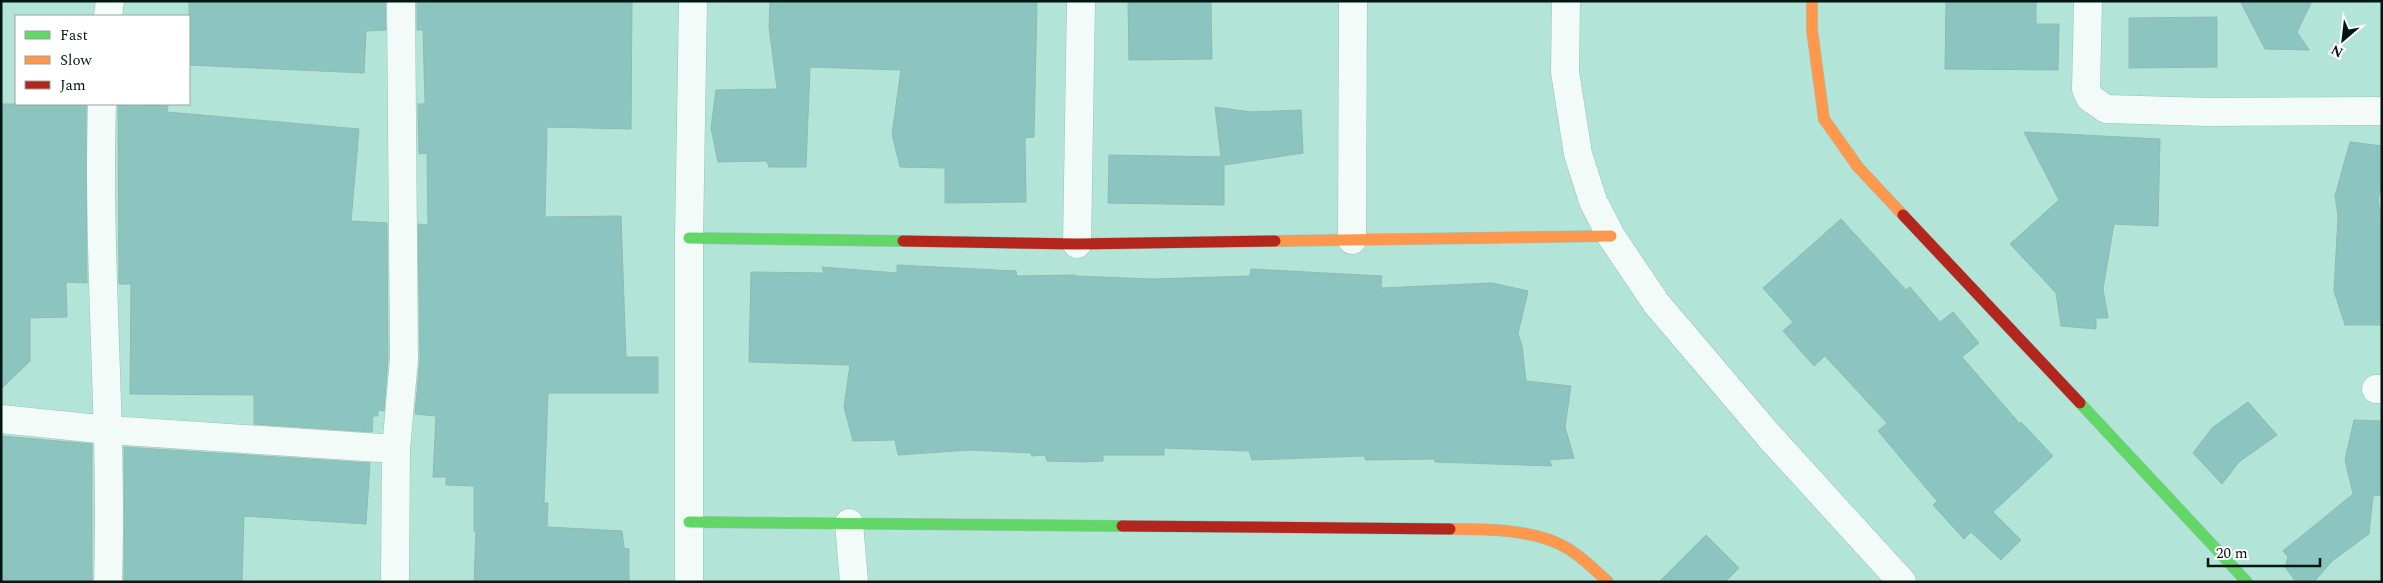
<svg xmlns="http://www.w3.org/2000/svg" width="2383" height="583" font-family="Spectral,serif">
<rect width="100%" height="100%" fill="#b2e5d8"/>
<path fill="#8cc5bf" stroke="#8fbab4" d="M 189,1 L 385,1 L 386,30 L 366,31 L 364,73 L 189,65 Z
M 417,1 L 632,1 L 631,129 L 547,127 L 545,217 L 621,216 L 626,357 L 658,357 L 658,393 L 548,393 L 544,503 L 548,503 L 547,527 L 622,531 L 624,548 L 629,549 L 629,582 L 474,582 L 476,532 L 474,531 L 474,486 L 446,485 L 446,477 L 433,477 L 436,416 L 415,414 L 420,359 L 418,224 L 428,225 L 427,153 L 419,154 L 418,104 L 425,104 L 423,30 L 417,30 Z
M 770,1 L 1037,1 L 1034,137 L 1025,138 L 1026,202 L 945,203 L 945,168 L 900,167 L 892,134 L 901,70 L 810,67 L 806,167 L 769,167 L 767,161 L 718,162 L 711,128 L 716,90 L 777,89 L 769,27 Z
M 1128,1 L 1211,1 L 1212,59 L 1129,60 Z
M 1946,1 L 2036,1 L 2036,24 L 2059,24 L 2058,70 L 1945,69 Z
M 2240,1 L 2312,1 L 2297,32 L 2309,50 L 2265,49 Z
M 2217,17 L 2217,67 L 2129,68 L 2129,18 Z
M 1,104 L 86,104 L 87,283 L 66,282 L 67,317 L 30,318 L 30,361 L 1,389 Z
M 118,104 L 168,106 L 167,112 L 359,129 L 351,221 L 387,223 L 388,358 L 384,411 L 378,410 L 378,416 L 373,416 L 372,432 L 254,424 L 254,395 L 130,394 L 131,284 L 119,284 Z
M 1215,107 L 1251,112 L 1301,110 L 1303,153 L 1224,165 L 1224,205 L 1108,203 L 1109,155 L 1221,157 Z
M 2024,132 L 2160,139 L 2158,226 L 2114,224 L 2103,289 L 2108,318 L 2096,318 L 2096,329 L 2061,326 L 2056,293 L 2010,244 L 2059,200 Z
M 2350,142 L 2382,146 L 2382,185 L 2378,199 L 2382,227 L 2382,325 L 2345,325 L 2334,291 L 2338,216 L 2335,196 Z
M 1841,219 L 1906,290 L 1910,287 L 1940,322 L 1953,312 L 1979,343 L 1962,357 L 2020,424 L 2021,422 L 2053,456 L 1993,512 L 2021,540 L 2001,560 L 1971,532 L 1964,539 L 1933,505 L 1937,501 L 1878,431 L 1887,423 L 1825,356 L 1814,366 L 1783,331 L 1793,322 L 1763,288 Z
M 897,265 L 1016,271 L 1017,276 L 1075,275 L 1075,276 L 1152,279 L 1250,276 L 1251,269 L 1382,276 L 1381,288 L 1492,283 L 1528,291 L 1518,334 L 1522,346 L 1526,381 L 1571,386 L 1565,427 L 1574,458 L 1549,460 L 1552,466 L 1435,462 L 1434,459 L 1366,460 L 1364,456 L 1252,460 L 1249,451 L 1164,448 L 1164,455 L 1103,455 L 1103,461 L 1085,462 L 1047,461 L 1045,455 L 1032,456 L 1031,453 L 969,450 L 898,455 L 895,440 L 853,441 L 844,407 L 850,365 L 749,362 L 751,272 L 824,273 L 822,267 L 897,273 Z
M 2248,402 L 2277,435 L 2239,462 L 2222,484 L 2193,453 L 2212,428 Z
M 2354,420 L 2382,421 L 2382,495 L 2373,496 L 2369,534 L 2332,561 L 2314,582 L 2296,582 L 2285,567 L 2288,557 L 2283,551 L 2353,494 L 2345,460 Z
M 1,436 L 92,444 L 92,582 L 1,582 Z
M 124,447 L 370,463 L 366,524 L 244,516 L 242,582 L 124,582 Z
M 1706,535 L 1739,568 L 1725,582 L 1659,582 Z"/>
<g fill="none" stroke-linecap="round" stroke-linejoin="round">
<g stroke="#9ac2b8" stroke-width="29">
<path id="street" d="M 1566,1 L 1565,72 L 1578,154 L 1593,201 L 1611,236 L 1656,303 L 1769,436 L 1902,582
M 2088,1 L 2086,89 L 2090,98 L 2106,109 L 2209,112 L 2382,111
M 108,16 L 110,1
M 102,104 C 97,263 113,422 108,582
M 1352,240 L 1353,1
M 1077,244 L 1081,1
M 2376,389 L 2382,389
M 1,419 L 109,430 L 396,449
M 849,523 L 854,582
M 395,582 L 396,449 L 404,359 L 401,1
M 689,582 L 689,238 L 693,1"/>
</g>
<g stroke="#9ac2b8" stroke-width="12">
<path id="fast" d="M 689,238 L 903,241
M 2080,403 L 2247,582
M 689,522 L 1122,526"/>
</g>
<g stroke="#9ac2b8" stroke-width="12">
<path id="slow" d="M 1812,1 L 1812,30 L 1824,119 L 1858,167 L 1903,215
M 1275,241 L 1611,236
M 1450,529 C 1487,529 1534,529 1567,548 C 1582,557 1595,570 1608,582"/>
</g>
<g stroke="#9ac2b8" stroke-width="12">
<path id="jam" d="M 1903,215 L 2080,403
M 903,241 L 1077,244 L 1275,241
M 1122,526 L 1450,529"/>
</g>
<use href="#street" stroke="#f3fbf9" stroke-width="28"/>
<use href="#fast" stroke="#63d668" stroke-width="11"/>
<use href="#slow" stroke="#ff974d" stroke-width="11"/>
<use href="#jam" stroke="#b3261e" stroke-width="11"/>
</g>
<rect width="2383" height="583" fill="none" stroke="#001711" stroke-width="5"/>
<rect x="15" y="15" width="175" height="90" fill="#ffffff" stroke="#99a2a0"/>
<rect x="25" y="31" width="25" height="8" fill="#63d668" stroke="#99a2a0"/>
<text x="60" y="40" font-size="15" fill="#001711">Fast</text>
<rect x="25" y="56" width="25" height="8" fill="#ff974d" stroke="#99a2a0"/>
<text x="60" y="65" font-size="15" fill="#001711">Slow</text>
<rect x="25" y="81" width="25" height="8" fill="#b3261e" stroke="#99a2a0"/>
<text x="60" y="90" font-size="15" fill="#001711">Jam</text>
<g transform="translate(2343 40) rotate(208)" stroke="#ffffff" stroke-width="4" paint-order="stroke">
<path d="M0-4L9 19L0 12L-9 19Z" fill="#001711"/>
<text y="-8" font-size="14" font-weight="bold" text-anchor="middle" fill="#001711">N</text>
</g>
<path d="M2208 558v8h112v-8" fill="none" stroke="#001711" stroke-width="2.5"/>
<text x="2216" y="558" font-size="15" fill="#001711" stroke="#ffffff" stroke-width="4" paint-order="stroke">20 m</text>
</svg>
